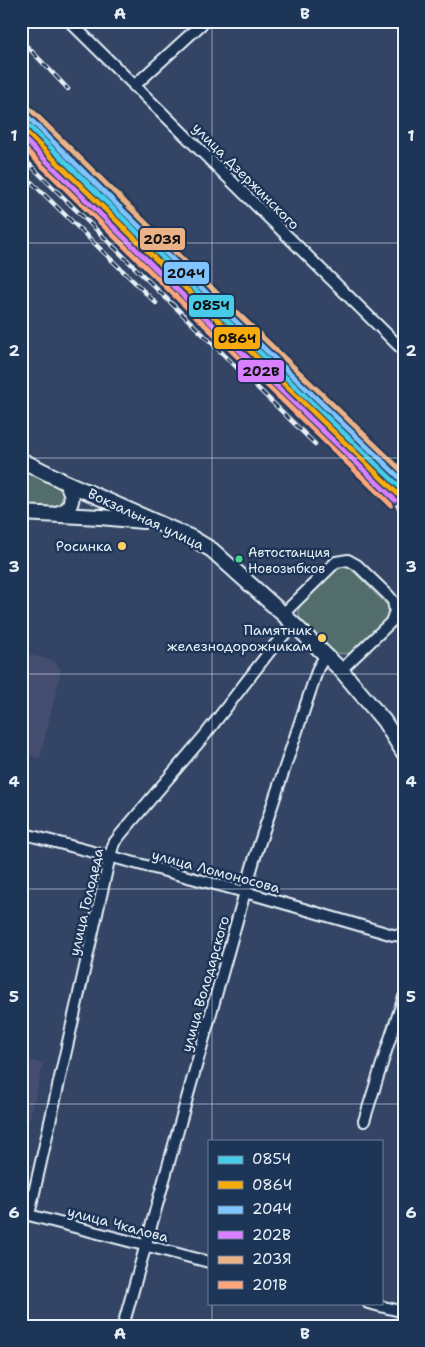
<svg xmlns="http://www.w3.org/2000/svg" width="425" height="1347" font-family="'Shantell Sans',sans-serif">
<rect width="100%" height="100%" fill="#344465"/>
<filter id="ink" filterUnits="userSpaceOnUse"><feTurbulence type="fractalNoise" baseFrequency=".02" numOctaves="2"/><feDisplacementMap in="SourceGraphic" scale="10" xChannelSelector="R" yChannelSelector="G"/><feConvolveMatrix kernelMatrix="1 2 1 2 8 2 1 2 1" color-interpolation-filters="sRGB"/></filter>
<g filter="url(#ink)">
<path fill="#444e6f" d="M 21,653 L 54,661 L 61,670 L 40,758 L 21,753 Z
M 21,1058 L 43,1064 L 21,1153 Z"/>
<path fill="#536d6a" stroke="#9eafb1" d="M 21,468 L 61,488 C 64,495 62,503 54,507 L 21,506 Z
M 346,565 L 349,567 L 390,608 L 391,612 L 389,619 L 355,652 C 348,654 342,655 335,652 C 327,648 308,626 300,618 C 298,614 298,611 300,606 L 339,567 Z"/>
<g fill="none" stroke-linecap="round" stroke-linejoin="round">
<g stroke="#e8f1f8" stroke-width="14">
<path id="street" d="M 69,21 L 404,351
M 134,86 L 205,21
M 283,614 L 336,562 L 348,560 L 357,565 L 388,595 L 393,601 L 395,611 L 391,622 L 341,670
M 21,833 L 245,892 L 393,935 L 404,936
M 364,1121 L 387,1048 L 404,997
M 21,1213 L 209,1262
M 29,1215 L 110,856 L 114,843 L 121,834 L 205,735 L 273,647 L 294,624
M 368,1303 L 404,1312
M 123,1326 L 254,860 L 318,668 L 326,655"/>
</g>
<g stroke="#e8f1f8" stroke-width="18">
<path id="secondary" d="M 21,460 L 65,482 L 192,538 L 212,550 L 283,614 L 341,670 L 384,721 L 404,753
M 21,513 L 100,517 L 143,521
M 56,514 C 73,510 76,495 65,482"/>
</g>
<use href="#street" stroke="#1d3557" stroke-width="10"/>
<use href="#secondary" stroke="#1d3557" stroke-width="14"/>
<g stroke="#e8f1f8" stroke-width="4.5">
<path id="rail" d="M 21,40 L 68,89
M 21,137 L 404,512
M 21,156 L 315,444
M 21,172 L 156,303"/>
</g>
<use href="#rail" stroke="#1d3557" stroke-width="2.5" stroke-dasharray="8" stroke-linecap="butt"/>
<g stroke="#1d3557" stroke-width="9">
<path id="rail-1" d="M 21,118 L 220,314 L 404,491"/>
</g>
<g stroke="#1d3557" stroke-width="9">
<path id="rail-2" d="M 21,127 L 216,318 L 400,496"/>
</g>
<g stroke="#1d3557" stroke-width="9">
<path id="rail-3" d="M 25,114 L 224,310 L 404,482"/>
</g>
<g stroke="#1d3557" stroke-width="9">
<path id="rail-4" d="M 21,136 L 211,323 L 395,500"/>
</g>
<g stroke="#1d3557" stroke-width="9">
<path id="rail-5" d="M 30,109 L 229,305 L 404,473"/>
</g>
<g stroke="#1d3557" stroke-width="9">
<path id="rail-6" d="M 21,145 L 207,327 L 391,505"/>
</g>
<use href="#rail-1" stroke="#46cce9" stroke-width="5"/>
<use href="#rail-2" stroke="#f8ab0d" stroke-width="5"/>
<use href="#rail-3" stroke="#80c4ff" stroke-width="5"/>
<use href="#rail-4" stroke="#d880ff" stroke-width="5"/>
<use href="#rail-5" stroke="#ebb288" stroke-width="5"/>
<use href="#rail-6" stroke="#fea67b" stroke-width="5"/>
</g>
</g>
<path fill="none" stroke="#e8f1f8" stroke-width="1" stroke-opacity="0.55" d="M 212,21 L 212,1141M 21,243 L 404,243M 21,458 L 404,458M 21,674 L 404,674M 21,889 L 404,889M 21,1104 L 404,1104M 212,1303 L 212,1326"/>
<g fill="#ffd166" stroke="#1d3557" stroke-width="2">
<circle cx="122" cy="546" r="5"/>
<circle cx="322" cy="638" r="5"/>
</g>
<circle fill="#46d78d" stroke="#1d3557" stroke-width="2" cx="239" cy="559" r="4.5"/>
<g text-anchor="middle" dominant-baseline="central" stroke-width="5" stroke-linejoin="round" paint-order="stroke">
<g font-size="13" fill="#e8f1f8" stroke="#1d3557" text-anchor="start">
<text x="248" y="552">Автостанция<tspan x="248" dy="16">Новозыбков</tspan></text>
</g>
<g font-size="14" fill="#e8f1f8" stroke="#1d3557">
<text transform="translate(246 176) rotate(45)">улица Дзержинского</text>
<text transform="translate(146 519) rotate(25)">Вокзальная улица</text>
<text transform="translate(216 871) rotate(15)">улица Ломоносова</text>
<text transform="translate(86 902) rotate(-77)">улица Голодеда</text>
<text transform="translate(205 984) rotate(-74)">улица Володарского</text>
<text transform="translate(118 1224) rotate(15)">улица Чкалова</text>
</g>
<g font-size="14" fill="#e8f1f8" stroke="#1d3557" text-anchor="end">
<text x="112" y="546">Росинка</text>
<text x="312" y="630">Памятник<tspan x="312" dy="16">железнодорожникам</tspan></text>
</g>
</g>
<g stroke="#1d3557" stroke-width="2">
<rect x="139" y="227" width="47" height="24" rx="5" fill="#ebb288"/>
<rect x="163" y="261" width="47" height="24" rx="5" fill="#80c4ff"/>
<rect x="188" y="294" width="47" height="24" rx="5" fill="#46cce9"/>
<rect x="213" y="326" width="48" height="24" rx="5" fill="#f8ab0d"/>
<rect x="237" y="359" width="48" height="24" rx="5" fill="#d880ff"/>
</g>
<g font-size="14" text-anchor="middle" font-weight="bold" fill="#111">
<text x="162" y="244">203Я</text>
<text x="186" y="278">204Ч</text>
<text x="211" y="310">085Ч</text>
<text x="237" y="343">086Ч</text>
<text x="261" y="376">202В</text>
</g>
<rect width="425" height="1347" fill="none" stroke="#1d3557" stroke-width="55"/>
<rect x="208" y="1140" width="175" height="165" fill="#1d3557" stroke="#6e8097"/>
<rect x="218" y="1156" width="25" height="8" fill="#46cce9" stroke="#6e8097"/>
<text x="252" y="1164" font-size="15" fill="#e8f1f8">085Ч</text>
<rect x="218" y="1181" width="25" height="8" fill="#f8ab0d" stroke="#6e8097"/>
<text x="252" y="1190" font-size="15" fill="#e8f1f8">086Ч</text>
<rect x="218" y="1206" width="25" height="8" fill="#80c4ff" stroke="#6e8097"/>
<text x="252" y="1214" font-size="15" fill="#e8f1f8">204Ч</text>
<rect x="218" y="1231" width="25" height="8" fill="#d880ff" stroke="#6e8097"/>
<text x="252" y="1240" font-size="15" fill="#e8f1f8">202В</text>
<rect x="218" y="1256" width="25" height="8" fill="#ebb288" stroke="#6e8097"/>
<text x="252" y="1264" font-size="15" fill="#e8f1f8">203Я</text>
<rect x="218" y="1281" width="25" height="8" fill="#fea67b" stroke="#6e8097"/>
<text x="252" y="1290" font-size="15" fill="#e8f1f8">201В</text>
<rect x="28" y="28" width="370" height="1292" fill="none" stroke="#e8f1f8" stroke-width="2"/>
<g font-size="16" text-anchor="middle" font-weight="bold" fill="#e8f1f8">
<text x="120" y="19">A</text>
<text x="305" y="19">B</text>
<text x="14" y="141">1</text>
<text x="411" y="141">1</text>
<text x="14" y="356">2</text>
<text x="411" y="356">2</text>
<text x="14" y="572">3</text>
<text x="411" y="572">3</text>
<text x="14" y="787">4</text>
<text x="411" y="787">4</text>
<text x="14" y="1002">5</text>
<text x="411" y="1002">5</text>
<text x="14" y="1218">6</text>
<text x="411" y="1218">6</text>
<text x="120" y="1339">A</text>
<text x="305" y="1339">B</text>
</g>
</svg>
